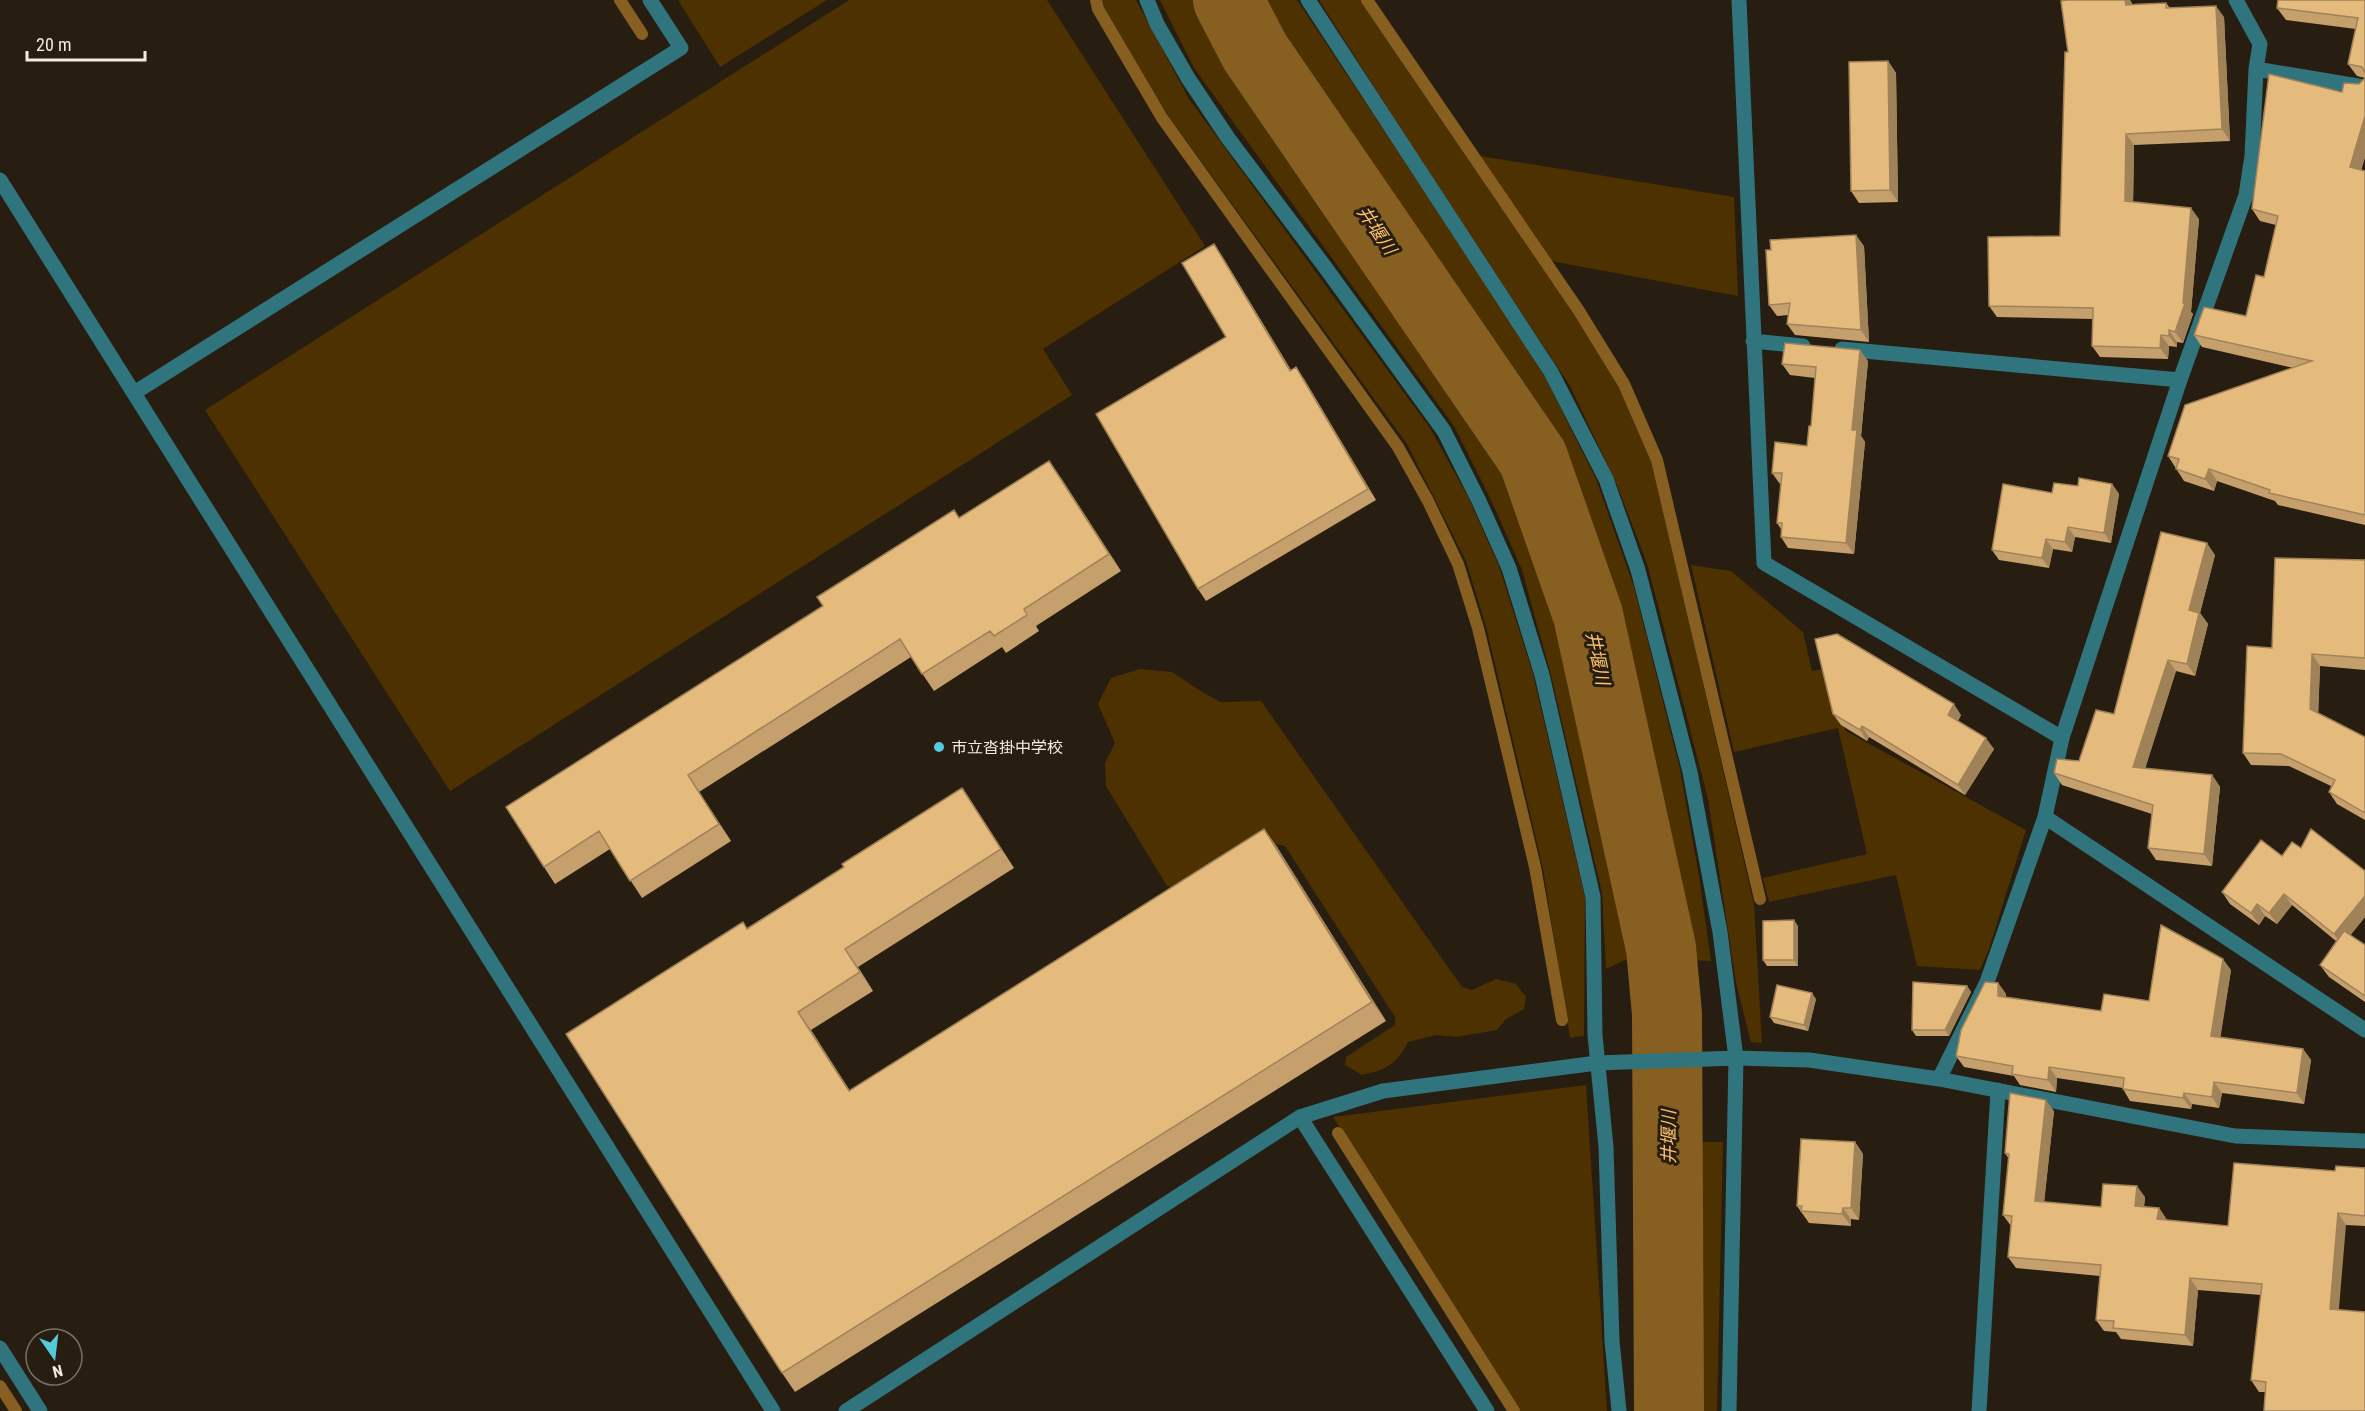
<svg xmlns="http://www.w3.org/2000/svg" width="2365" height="1411" font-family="'Roboto Condensed','Noto Sans JP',sans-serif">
<rect width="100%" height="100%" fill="#271d10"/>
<path fill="#4d3100" d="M 678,0 L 827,0 L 720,67 Z
M 849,0 L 1047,0 L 1205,246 L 1043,349 L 1072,395 L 450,791 L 205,410 Z
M 1102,0 L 1136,0 L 1189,99 L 1430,428 L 1468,497 L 1499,566 L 1533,674 L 1585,897 L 1584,1036 L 1570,1038 L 1543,869 L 1487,630 L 1466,561 L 1407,444 L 1168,116 L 1132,59 L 1104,8 Z
M 1160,0 L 1200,0 L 1246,80 L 1472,386 L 1513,450 L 1543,520 L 1573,614 L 1628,857 L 1642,952 L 1606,969 L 1602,893 L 1551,675 L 1522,570 L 1492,502 L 1454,426 L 1194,68 Z
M 1257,0 L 1297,0 L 1480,274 L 1545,377 L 1596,479 L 1634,587 L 1680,769 L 1699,876 L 1711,961 L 1680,960 L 1674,948 L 1657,846 L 1599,602 L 1556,476 L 1512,391 L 1466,319 L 1282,45 Z
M 1319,0 L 1362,0 L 1573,313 L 1619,386 L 1652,462 L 1754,905 L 1762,1043 L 1751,1042 L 1736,983 L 1708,799 L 1647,563 L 1617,485 L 1570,386 L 1418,156 Z
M 1480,156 L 1734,197 L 1738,296 L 1551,261 Z
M 1691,565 L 1731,571 L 1803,632 L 1812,671 L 1824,669 L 1830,694 L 1846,731 L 2026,830 L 1989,949 L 1980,970 L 1917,966 L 1896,875 L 1769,902 L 1763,878 L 1867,854 L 1838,728 L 1734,752 Z
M 1140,669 L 1172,672 L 1199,690 L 1220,702 L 1261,701 L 1462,987 L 1472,990 L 1496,979 L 1516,984 L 1526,997 L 1524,1009 L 1506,1019 L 1497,1030 L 1456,1037 L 1436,1035 L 1408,1042 C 1397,1064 1386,1070 1362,1075 L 1345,1065 L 1346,1057 L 1395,1025 L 1395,1017 L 1285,846 L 1274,844 L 1180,891 L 1167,886 L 1106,786 L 1105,763 L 1115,743 L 1098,704 L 1111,678 Z
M 1586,1085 L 1607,1411 L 1519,1411 L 1333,1117 Z
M 1686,1142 L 1723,1142 L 1717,1411 L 1682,1411 L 1677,1236 L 1681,1161 Z"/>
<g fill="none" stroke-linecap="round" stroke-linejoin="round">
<path stroke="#876021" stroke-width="12" d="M 620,0 L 642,34
M 1096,0 L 1098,9 L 1162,118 L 1398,447 L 1428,501 L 1458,564 L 1478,628 L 1535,867 L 1562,1020
M 1367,0 L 1579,311 L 1624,384 L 1657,460 L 1760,899
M 1338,1133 L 1514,1411
M 0,1386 L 16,1411"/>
<path stroke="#876021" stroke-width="70" d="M 1228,0 L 1255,52 L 1533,458 L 1588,615 L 1661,948 L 1667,1014 L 1669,1411"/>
<path stroke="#30747d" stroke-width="15" d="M 1147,0 L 1157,24 L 1188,78 L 1228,138 L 1325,267 L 1444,431 L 1479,501 L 1509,568 L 1542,675 L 1593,897 L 1595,1035 L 1606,1147 L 1612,1341 L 1619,1411
M 1308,0 L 1551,372 L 1606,479 L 1638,570 L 1690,772 L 1720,932 L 1736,1058 L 1729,1411
M 1739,0 L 1764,563 L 2062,738
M 2256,69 L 2365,87
M 0,180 L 773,1411
M 1753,341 L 1803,346
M 1842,349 L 2180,380
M 134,393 L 681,48 L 650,0
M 2045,817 L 2365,1030
M 1939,1079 L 1987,982 L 2045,817 L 2062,738 L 2180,380 L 2246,195 L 2252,156 L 2256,69 L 2260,44 L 2236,0
M 1300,1117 L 1487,1411
M 0,1348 L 40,1411
M 846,1411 L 1300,1117 L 1383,1091 L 1597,1063 L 1736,1058 L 1809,1060 L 1939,1079 L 2235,1136 L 2365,1141
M 1979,1411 L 1998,1090"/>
</g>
<path fill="#c5a06c" d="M 2067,0 L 2130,0 L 2132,4 L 2166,3 L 2170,8 L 2224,17 L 2230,141 L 2134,145 L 2133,202 L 2199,219 L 2191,312 L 2193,314 L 2183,343 L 2177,342 L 2177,347 L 2169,346 L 2168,359 L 2100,357 L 2092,346 L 2093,319 L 1997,317 L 1989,306 L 2060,236 L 2068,52 Z
M 2365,0 L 2365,157 L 2361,170 L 2365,171 L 2365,525 L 2278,505 L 2275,501 L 2217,481 L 2214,491 L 2184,481 L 2168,456 L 2294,368 L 2202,347 L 2194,335 L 2246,316 L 2264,277 L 2276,225 L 2260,221 L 2252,209 L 2342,92 L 2359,84 L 2365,78 L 2357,76 L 2348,64 L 2356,29 L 2286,20 L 2277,8 Z
M 1888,61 L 1896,73 L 1898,202 L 1859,203 L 1851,191 Z
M 1864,246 L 1869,342 L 1795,335 L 1787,324 L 1788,315 L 1777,316 L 1769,305 Z
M 1222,256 L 1291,370 L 1304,379 L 1376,500 L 1206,601 L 1198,589 L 1226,337 Z
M 1868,361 L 1861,436 L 1865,442 L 1854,554 L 1788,548 L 1781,537 L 1781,529 L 1777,523 L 1781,484 L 1780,484 L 1772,473 L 1807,446 L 1811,426 L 1815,378 L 1790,375 L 1782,364 Z
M 1061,478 L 1121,571 L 1036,626 L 1039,631 L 1006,653 L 1002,647 L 934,691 L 911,657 L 699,792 L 731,841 L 642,898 L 610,849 L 555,884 L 544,867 L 823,606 L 959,518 Z
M 2112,484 L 2119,494 L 2111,543 L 2075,537 L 2072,552 L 2053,549 L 2049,568 L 1999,560 L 1992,550 L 2052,493 L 2078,486 Z
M 2215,555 L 2200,613 L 2208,624 L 2195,676 L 2176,671 L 2145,768 L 2212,775 L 2220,787 L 2212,866 L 2156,860 L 2148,848 L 2152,814 L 2062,785 L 2054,773 L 2079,761 L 2114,714 Z
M 2365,560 L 2365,670 L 2320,666 L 2318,713 L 2365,737 L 2365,820 L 2337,804 L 2329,792 L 2331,786 L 2289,766 L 2251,765 L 2243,753 L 2272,648 Z
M 1833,714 L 1961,715 L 1958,721 L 1994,749 L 1965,795 L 1869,737 L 1867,741 L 1841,725 Z
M 962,788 L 1014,868 L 858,967 L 873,991 L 811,1030 L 850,1091 L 1264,829 L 1277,847 L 1386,1021 L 795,1392 L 782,1373 L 747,928 L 844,867 Z
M 2301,848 L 2365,871 L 2365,917 L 2350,935 L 2365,945 L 2365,1002 L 2329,977 L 2320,965 L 2336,941 L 2292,905 L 2277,924 L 2265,916 L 2259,925 L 2230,904 L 2222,892 L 2282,856 Z
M 1798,926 L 1798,966 L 1767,966 L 1763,960 Z
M 2231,970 L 2220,1037 L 2303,1049 L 2311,1060 L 2304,1104 L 2222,1093 L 2219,1108 L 2192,1104 L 2191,1109 L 2130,1101 L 2123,1089 L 2123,1088 L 2057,1078 L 2056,1092 L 2020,1085 L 2014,1076 L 1964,1067 L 1956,1056 L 1998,983 L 2006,994 L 2006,997 L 2101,1011 L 2149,1001 Z
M 1967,986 L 1971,992 L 1949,1036 L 1916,1036 L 1912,1030 Z
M 1816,999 L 1808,1031 L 1774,1023 L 1770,1017 Z
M 2054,1111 L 2044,1202 L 2101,1207 L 2145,1197 L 2144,1207 L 2159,1208 L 2167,1220 L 2228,1226 L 2335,1171 L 2365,1168 L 2365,1226 L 2346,1225 L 2265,1392 L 2259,1392 L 2251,1380 L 2261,1295 L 2198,1290 L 2193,1346 L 2121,1339 L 2116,1332 L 2104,1331 L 2096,1320 L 2100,1276 L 2016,1268 L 2008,1257 L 2011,1226 L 2003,1215 L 2009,1159 L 2005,1153 Z
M 1855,1142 L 1863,1154 L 1859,1220 L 1851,1219 L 1851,1226 L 1809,1223 L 1797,1206 Z"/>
<path fill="#a08258" d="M 2125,0 L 2130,0 L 2132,3 L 2134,16 L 2126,5 Z
M 2216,6 L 2224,17 L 2230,141 L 2222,129 Z
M 1888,61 L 1896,73 L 1898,202 L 1890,190 Z
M 2365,116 L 2365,157 L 2359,179 L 2350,167 Z
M 2126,134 L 2134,145 L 2133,213 L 2125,201 Z
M 2191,208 L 2199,219 L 2191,312 L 2193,314 L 2183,343 L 2175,332 L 2183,303 Z
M 1856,235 L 1864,246 L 1869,342 L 1861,330 Z
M 1214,244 L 1222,256 L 1298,382 L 1290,371 Z
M 2169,330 L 2177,342 L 2177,347 L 2169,336 Z
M 2161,335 L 2169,346 L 2168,359 L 2160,348 Z
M 1860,350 L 1868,361 L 1861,436 L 1865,442 L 1854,554 L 1846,543 L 1852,430 Z
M 1296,367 L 1304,379 L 1376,500 L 1368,489 Z
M 1049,461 L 1061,478 L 1121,571 L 1109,554 Z
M 2209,469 L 2217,481 L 2214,491 L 2205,479 Z
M 2112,484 L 2119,494 L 2111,543 L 2104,533 Z
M 2068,527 L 2075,537 L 2072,552 L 2065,542 Z
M 2046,539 L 2053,549 L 2049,568 L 2042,558 Z
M 2207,543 L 2215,555 L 2200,613 L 2208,624 L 2195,676 L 2187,664 L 2189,610 Z
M 2312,654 L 2320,666 L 2318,721 L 2310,709 Z
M 2168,660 L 2176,671 L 2142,779 L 2133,767 Z
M 1954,704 L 1961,715 L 1955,726 L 1948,715 Z
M 1862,726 L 1869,737 L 1867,741 L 1860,730 Z
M 1986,738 L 1994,749 L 1965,795 L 1958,785 Z
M 688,775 L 699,792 L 731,841 L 719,824 Z
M 2212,775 L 2220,787 L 2212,866 L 2204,854 Z
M 962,788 L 975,807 L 1014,868 L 1001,849 Z
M 1264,829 L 1277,847 L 1386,1021 L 1372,1002 Z
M 2284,894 L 2292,905 L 2277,924 L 2269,913 Z
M 2365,896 L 2365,917 L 2342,946 L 2334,934 Z
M 2257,904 L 2265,916 L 2259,925 L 2251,913 Z
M 1794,920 L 1798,926 L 1798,966 L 1794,960 Z
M 845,949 L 858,967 L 873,991 L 860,972 Z
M 2223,959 L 2231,970 L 2219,1047 L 2211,1036 Z
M 1998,983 L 2006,994 L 2006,1007 L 1998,996 Z
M 1967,986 L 1971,992 L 1949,1036 L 1945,1030 Z
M 1812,993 L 1816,999 L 1808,1031 L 1804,1025 Z
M 798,1012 L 811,1030 L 862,1110 L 849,1091 Z
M 2303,1049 L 2311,1060 L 2304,1104 L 2297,1093 Z
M 2049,1067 L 2057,1078 L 2056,1092 L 2048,1080 Z
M 2214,1082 L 2222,1093 L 2219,1108 L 2212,1097 Z
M 2184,1093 L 2192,1104 L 2191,1109 L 2183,1098 Z
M 2046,1100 L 2054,1111 L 2043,1213 L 2035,1201 Z
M 1855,1142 L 1863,1154 L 1859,1220 L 1851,1208 Z
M 2137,1186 L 2145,1197 L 2143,1217 L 2135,1206 Z
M 1843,1208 L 1851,1219 L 1851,1226 L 1842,1214 Z
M 2159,1208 L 2167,1220 L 2157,1219 Z
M 2338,1213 L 2346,1225 L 2338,1320 L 2330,1309 Z
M 2190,1278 L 2198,1290 L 2193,1346 L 2185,1335 Z"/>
<path fill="#e5ba7d" stroke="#a08258" stroke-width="1.5" d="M 2067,0 L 2125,0 L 2126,5 L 2166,3 L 2166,8 L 2216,6 L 2222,129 L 2126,134 L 2125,201 L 2191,208 L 2183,303 L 2185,303 L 2175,332 L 2169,330 L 2169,336 L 2161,335 L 2160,348 L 2092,346 L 2093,308 L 1989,306 L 1988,237 L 2060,236 L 2065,52 L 2068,52 L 2061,1 Z
M 2278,0 L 2365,0 L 2365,73 L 2362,67 L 2348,64 L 2358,18 L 2277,8 Z
M 1888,61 L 1890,190 L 1851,191 L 1849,62 Z
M 2269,74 L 2342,92 L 2344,83 L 2359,84 L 2365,78 L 2365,116 L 2350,167 L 2365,171 L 2365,515 L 2269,493 L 2270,490 L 2209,469 L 2205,479 L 2176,469 L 2179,459 L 2168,456 L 2185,405 L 2312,361 L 2194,335 L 2204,307 L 2246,316 L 2256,275 L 2264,277 L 2278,216 L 2252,209 Z
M 1856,235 L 1861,330 L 1787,324 L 1790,303 L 1769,305 L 1766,250 L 1771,250 L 1770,240 Z
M 1214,244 L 1290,371 L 1296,367 L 1368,489 L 1198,589 L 1096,414 L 1226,337 L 1182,263 Z
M 1785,343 L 1860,350 L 1852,430 L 1857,430 L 1846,543 L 1781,537 L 1782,523 L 1777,523 L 1782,473 L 1772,473 L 1775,442 L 1807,446 L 1809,426 L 1811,426 L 1816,367 L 1782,364 Z
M 1049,461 L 1109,554 L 1024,609 L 1027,615 L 994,636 L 990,631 L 922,674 L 900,639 L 688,775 L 719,824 L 630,881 L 599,831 L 544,867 L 506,807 L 823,606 L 817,597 L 954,510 L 959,518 Z
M 2079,478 L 2112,484 L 2104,533 L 2068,527 L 2065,542 L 2046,539 L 2042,558 L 1992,550 L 2003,484 L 2052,493 L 2054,483 L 2078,486 Z
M 2161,532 L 2207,543 L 2189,610 L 2199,613 L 2187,664 L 2168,660 L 2133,767 L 2212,775 L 2204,854 L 2148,848 L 2153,805 L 2054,773 L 2057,759 L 2079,761 L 2096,710 L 2114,714 Z
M 2275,558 L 2365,560 L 2365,658 L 2312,654 L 2310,709 L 2365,737 L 2365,813 L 2329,792 L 2335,780 L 2281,754 L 2243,753 L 2247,646 L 2272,648 Z
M 1837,634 L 1954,704 L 1948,715 L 1986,738 L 1958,785 L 1862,726 L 1860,730 L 1833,714 L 1815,639 Z
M 962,788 L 1001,849 L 845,949 L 860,972 L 798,1012 L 849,1091 L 1264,829 L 1372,1002 L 782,1373 L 566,1034 L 743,922 L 747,929 L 844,867 L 842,864 Z
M 2311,829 L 2365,871 L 2365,896 L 2334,934 L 2284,894 L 2269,913 L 2257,904 L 2251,913 L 2222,892 L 2261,840 L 2282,856 L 2292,842 L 2301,848 Z
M 1794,920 L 1794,960 L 1763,960 L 1763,921 Z
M 2161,925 L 2223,959 L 2211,1036 L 2303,1049 L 2297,1093 L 2214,1082 L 2212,1097 L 2184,1093 L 2183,1098 L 2123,1089 L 2124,1078 L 2049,1067 L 2048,1080 L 2012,1074 L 2013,1066 L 1956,1056 L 1961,1030 L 1985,982 L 1998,983 L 1998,996 L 2101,1011 L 2104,994 L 2149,1001 Z
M 2344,931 L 2365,945 L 2365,996 L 2320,965 Z
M 1913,982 L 1967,986 L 1945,1030 L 1912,1030 Z
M 1777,985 L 1812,993 L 1804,1025 L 1770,1017 Z
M 2010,1093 L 2046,1100 L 2035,1201 L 2101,1207 L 2103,1184 L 2137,1186 L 2135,1206 L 2159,1208 L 2157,1219 L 2228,1226 L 2234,1163 L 2335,1171 L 2336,1166 L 2365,1168 L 2365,1216 L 2338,1213 L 2330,1309 L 2365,1312 L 2365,1411 L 2264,1411 L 2266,1382 L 2251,1380 L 2262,1284 L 2190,1278 L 2185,1335 L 2113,1328 L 2114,1321 L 2096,1320 L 2101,1265 L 2008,1257 L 2012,1216 L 2003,1215 L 2009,1154 L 2005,1153 Z
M 1801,1139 L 1855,1142 L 1851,1208 L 1843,1208 L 1842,1214 L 1801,1211 L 1802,1206 L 1797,1206 Z"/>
<circle fill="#53cbda" stroke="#271d10" stroke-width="2" cx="939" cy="747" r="6"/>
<g text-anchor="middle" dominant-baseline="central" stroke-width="6" stroke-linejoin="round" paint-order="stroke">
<g font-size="16" fill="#f3ece4" stroke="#271d10" text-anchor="start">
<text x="951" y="747">市立沓掛中学校</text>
</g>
<g font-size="18" font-style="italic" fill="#fdc36d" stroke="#271d10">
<text transform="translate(1377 230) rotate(56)">井堰川</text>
<text transform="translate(1598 658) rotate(78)">井堰川</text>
<text transform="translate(1668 1137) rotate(-90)">井堰川</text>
</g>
</g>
<g transform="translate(54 1357) rotate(166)"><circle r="28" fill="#271d10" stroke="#797065" stroke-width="1.5"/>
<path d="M0-4.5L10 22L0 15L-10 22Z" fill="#53cbda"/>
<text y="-9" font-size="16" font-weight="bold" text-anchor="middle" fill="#f3ece4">N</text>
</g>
<path d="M27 51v9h118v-9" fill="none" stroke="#f3ece4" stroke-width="3"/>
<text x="36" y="51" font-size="18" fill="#f3ece4" stroke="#271d10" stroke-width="4.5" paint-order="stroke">20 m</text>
</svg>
